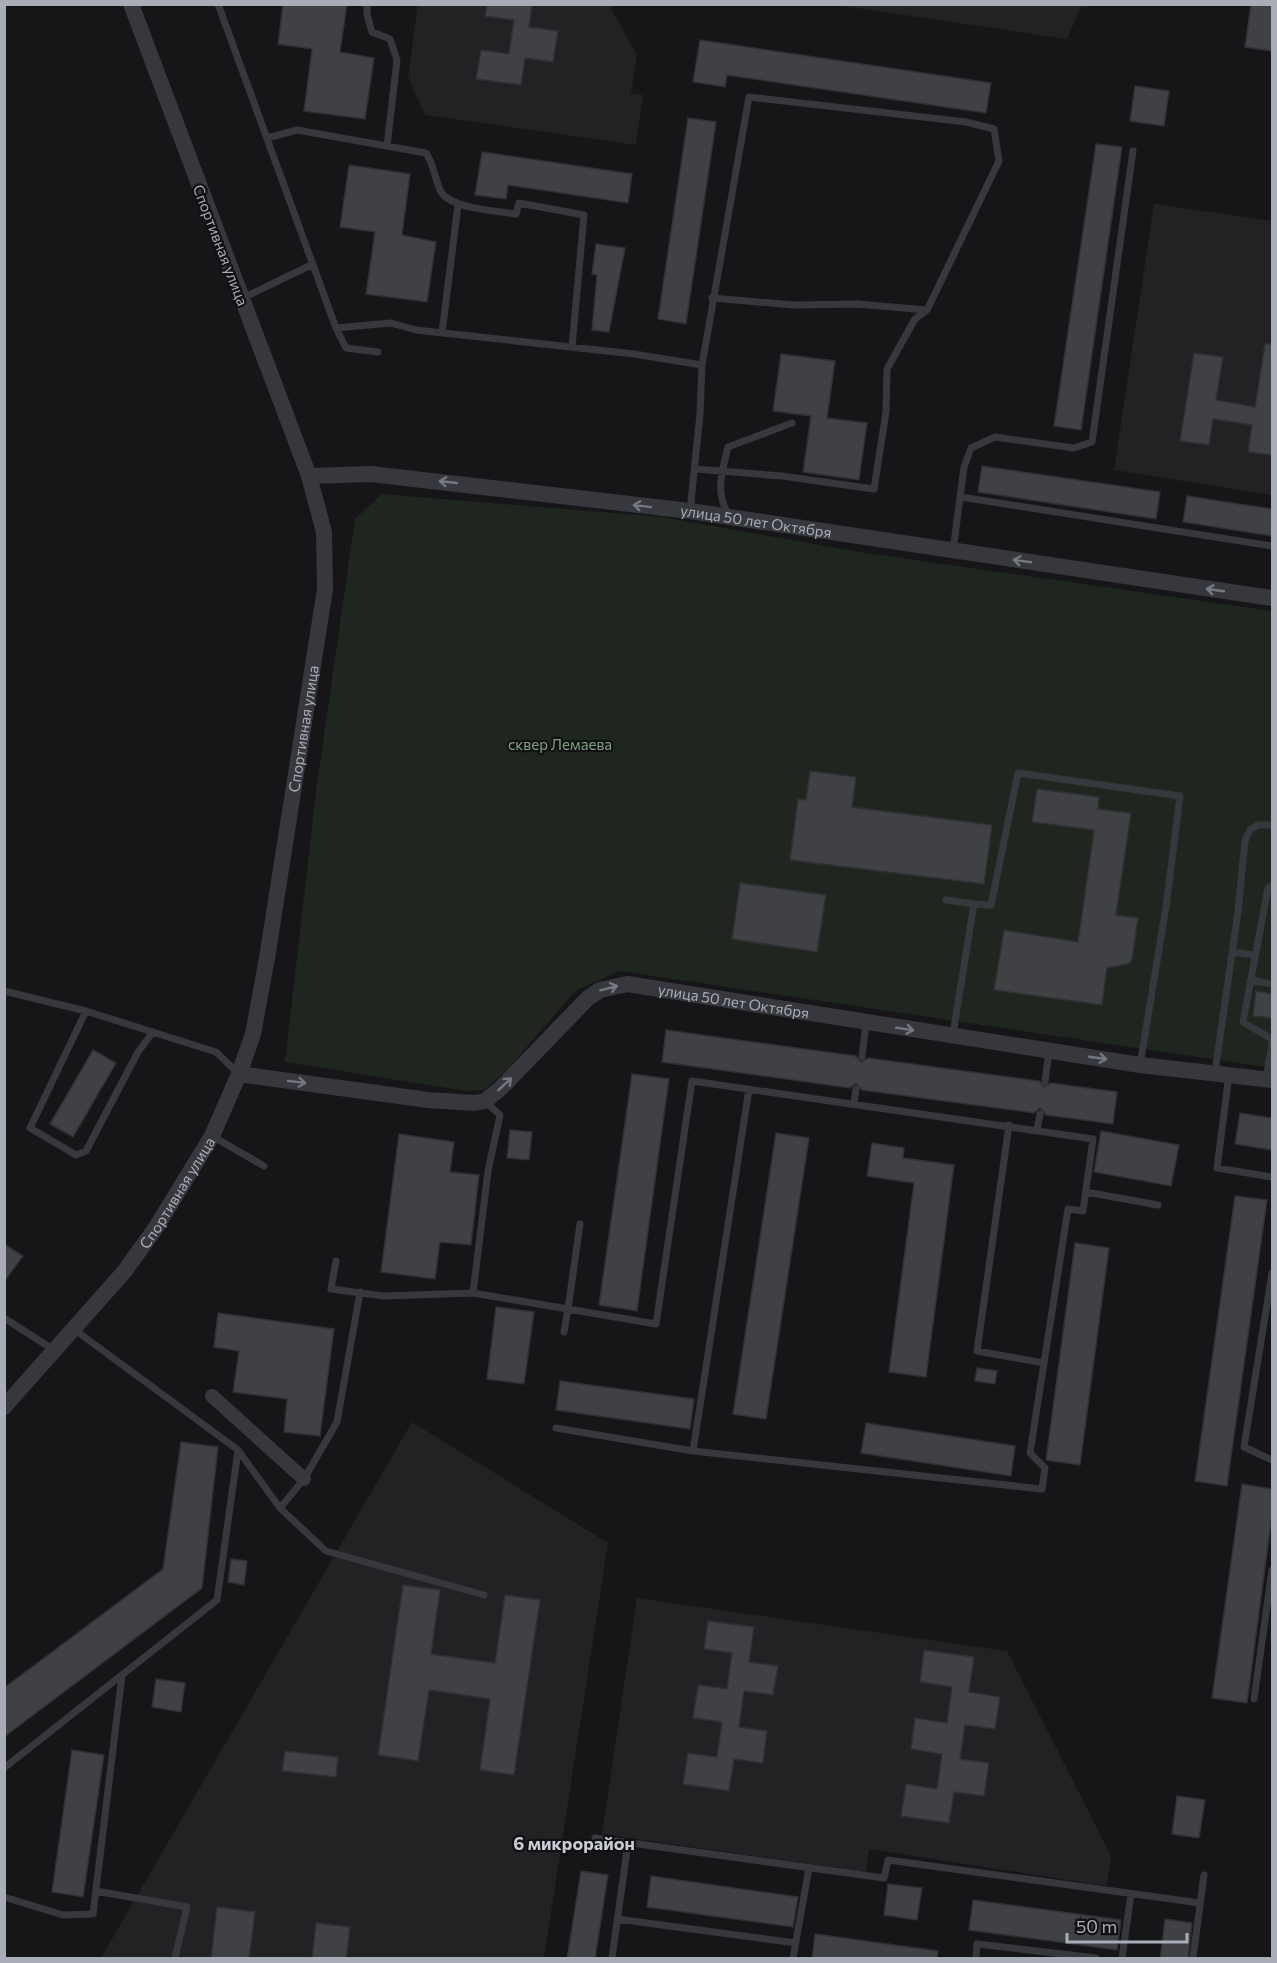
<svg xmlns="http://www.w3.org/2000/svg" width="1277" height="1963" font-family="Commissioner,sans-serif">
<rect width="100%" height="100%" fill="#161618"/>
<path fill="#222225" d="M 418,5 L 609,5 L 637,55 L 631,93 L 643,95 L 636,145 L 425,115 L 408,77 Z
M 836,5 L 1082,4 L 1082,5 L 1067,39 Z
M 1154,204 L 1272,221 L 1272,495 L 1114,470 Z
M 412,1422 L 608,1543 L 544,1958 L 101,1958 Z
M 637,1598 L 1007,1651 L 1111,1856 L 1107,1886 L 869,1849 L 866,1872 L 602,1834 Z"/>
<path fill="#1e261f" d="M 382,494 L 662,517 L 860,552 L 1272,611 L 1272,1068 L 620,971 L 575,991 L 507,1070 L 484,1090 L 466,1091 L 285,1062 L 316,792 L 355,519 Z"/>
<path fill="#404145" stroke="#303034" stroke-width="1.5" d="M 283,4 L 347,4 L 340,52 L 374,58 L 365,119 L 304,111 L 312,49 L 278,44 Z
M 487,4 L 532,4 L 529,27 L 558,31 L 553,62 L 525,58 L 521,85 L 476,79 L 481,50 L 509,54 L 514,20 L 485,16 Z
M 1251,4 L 1272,4 L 1272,51 L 1245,47 Z
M 700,40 L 991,83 L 986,113 L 727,75 L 725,87 L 693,82 Z
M 1135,86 L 1169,91 L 1164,126 L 1130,121 Z
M 688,118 L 716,122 L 686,324 L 658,319 Z
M 1096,144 L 1122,147 L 1081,430 L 1054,426 Z
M 482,152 L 632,174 L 628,203 L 508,185 L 506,199 L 475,195 Z
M 349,165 L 410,174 L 402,235 L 436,242 L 427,302 L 366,294 L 375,232 L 340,227 Z
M 596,244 L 625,248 L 609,332 L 592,330 L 597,275 L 592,274 Z
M 1265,344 L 1272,344 L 1272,455 L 1248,452 L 1252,425 L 1213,419 L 1209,445 L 1180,441 L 1194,353 L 1223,357 L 1216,400 L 1255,407 Z
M 781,354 L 835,361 L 827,418 L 867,423 L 859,480 L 803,472 L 811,416 L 773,411 Z
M 982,466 L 1160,492 L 1156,519 L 978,492 Z
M 1187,496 L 1272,509 L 1272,536 L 1183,522 Z
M 810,771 L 856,777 L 852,807 L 992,825 L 984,884 L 790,860 L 798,799 L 806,800 Z
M 1037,789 L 1099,797 L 1098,809 L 1131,813 L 1116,915 L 1138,918 L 1132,960 L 1128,964 L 1107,968 L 1102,1005 L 994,990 L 1004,930 L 1078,942 L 1094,830 L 1032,822 Z
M 740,883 L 826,895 L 817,952 L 732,939 Z
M 1256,991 L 1272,994 L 1272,1018 L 1253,1016 Z
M 666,1030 L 856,1056 L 861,1062 L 868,1058 L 1039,1081 L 1044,1087 L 1051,1083 L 1117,1092 L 1113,1124 L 1046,1115 L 1040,1108 L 1034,1113 L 862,1090 L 856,1083 L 850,1088 L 662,1062 Z
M 93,1050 L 116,1063 L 73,1137 L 50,1124 Z
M 632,1074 L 669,1079 L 637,1311 L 599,1305 Z
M 1240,1113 L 1272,1118 L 1272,1150 L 1235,1144 Z
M 510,1130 L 532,1132 L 529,1160 L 507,1158 Z
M 1101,1131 L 1179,1145 L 1171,1186 L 1094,1172 Z
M 776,1133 L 809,1138 L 766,1419 L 733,1414 Z
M 399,1134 L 454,1142 L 450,1172 L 479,1175 L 471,1245 L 440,1242 L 435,1279 L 381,1272 Z
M 872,1143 L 904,1148 L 903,1158 L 954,1165 L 926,1377 L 889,1372 L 914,1183 L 867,1176 Z
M 1235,1196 L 1267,1200 L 1227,1486 L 1195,1481 Z
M 1075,1243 L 1109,1248 L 1080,1465 L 1046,1460 Z
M 4,1244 L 23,1256 L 4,1282 Z
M 496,1307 L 534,1312 L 524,1384 L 487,1379 Z
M 218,1313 L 334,1329 L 320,1436 L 284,1432 L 287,1399 L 233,1392 L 239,1351 L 214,1347 Z
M 977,1368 L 997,1371 L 995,1384 L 975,1381 Z
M 560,1381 L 694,1399 L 690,1429 L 556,1410 Z
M 866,1423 L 1015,1446 L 1011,1476 L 861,1453 Z
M 181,1442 L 218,1447 L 202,1588 L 4,1737 L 4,1688 L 163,1569 Z
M 1242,1484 L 1272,1489 L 1272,1515 L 1247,1703 L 1212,1698 Z
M 231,1559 L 247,1561 L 244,1585 L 228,1582 Z
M 403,1585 L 440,1590 L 431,1654 L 495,1663 L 505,1595 L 540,1600 L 514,1775 L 480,1770 L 490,1699 L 429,1690 L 418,1761 L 378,1755 Z
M 708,1621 L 754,1627 L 749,1662 L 778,1666 L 773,1695 L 744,1691 L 739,1727 L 767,1731 L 763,1763 L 734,1759 L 729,1791 L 683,1784 L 688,1753 L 717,1757 L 722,1722 L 693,1718 L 698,1685 L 727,1689 L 732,1653 L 704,1649 Z
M 924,1650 L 974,1657 L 969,1692 L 1000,1697 L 995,1729 L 965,1725 L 960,1759 L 989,1763 L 984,1796 L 954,1792 L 949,1823 L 901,1816 L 906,1784 L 937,1789 L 942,1754 L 911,1749 L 915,1718 L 947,1723 L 952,1687 L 920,1682 Z
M 156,1679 L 185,1683 L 181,1712 L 152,1707 Z
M 72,1750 L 104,1755 L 83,1897 L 52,1892 Z
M 285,1751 L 338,1757 L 336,1777 L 282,1771 Z
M 1177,1796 L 1205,1800 L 1199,1838 L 1172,1834 Z
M 581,1871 L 608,1875 L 595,1959 L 567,1959 Z
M 651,1876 L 798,1897 L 793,1927 L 647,1907 Z
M 888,1884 L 922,1888 L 917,1920 L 884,1915 Z
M 973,1900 L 1121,1920 L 1117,1950 L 969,1930 Z
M 217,1907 L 255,1912 L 249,1959 L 211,1959 Z
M 1165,1919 L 1192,1923 L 1188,1959 L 1160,1959 Z
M 316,1923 L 350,1927 L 346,1959 L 312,1959 Z
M 815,1934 L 938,1951 L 937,1959 L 812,1959 Z"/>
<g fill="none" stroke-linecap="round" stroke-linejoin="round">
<path stroke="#37383d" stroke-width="7" d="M 218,4 L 336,328 L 391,323 L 416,330 L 634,354 L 702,365 L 700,414 L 690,511
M 367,4 L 367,14 L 372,32 L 390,39 L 397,60 L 387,146
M 267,138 L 297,130 L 426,153 C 434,165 435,180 441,192 C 452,209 498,211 516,214 L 519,203 L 584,215 L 572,347
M 243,298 L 311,265
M 336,328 L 346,348 L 378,352
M 442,333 L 458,205
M 702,365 L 749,97 L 966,122 L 994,129 L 999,161 L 927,310 L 857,304 L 794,305 L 712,298
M 695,469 L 782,476 L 874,489 L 886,412 L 887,369 L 915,319 L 927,310
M 961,497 L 1272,546
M 728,514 C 715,491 722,472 728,447 L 792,423
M 953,551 L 964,467 L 971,448 L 995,437 L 1074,448 L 1092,442 L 1133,151
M 1272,885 L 1268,888 L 1243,1022 L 1272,1039
M 946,900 L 974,904 L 953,1034
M 974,904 L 991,905 L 1018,773 L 1180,796 L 1166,907 L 1140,1065
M 1232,952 L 1254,955
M 1250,980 L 1272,984
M 4,991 L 86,1011 L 216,1052 L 239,1074
M 86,1011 L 30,1128 L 76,1155 L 86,1151 L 138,1052 L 153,1032
M 862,1057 L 866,1023
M 1215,1072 L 1238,912 L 1245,841 L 1250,830 L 1258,825 L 1272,825
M 1229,1075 L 1217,1168 L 1272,1177
M 1266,1079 L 1272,1044
M 1045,1082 L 1049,1051
M 854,1103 L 856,1089
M 1009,1125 L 977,1351 L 1044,1363
M 1037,1130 L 1040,1114
M 212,1136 L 264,1166
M 1086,1192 L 1158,1205
M 336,1261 L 331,1289 L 384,1296 L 473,1293 L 488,1171 L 500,1115 L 485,1101
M 1272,1273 L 1244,1447 L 1272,1460
M 473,1293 L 568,1309 L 564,1332
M 4,1318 L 54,1350
M 556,1428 L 693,1451 L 1042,1489 L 1045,1468 L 1030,1453 L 1068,1209 L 1083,1211 L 1093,1139 L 692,1081 L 656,1324 L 568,1309 L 580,1224
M 238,1450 L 280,1508 L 326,1551 L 484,1595
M 693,1451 L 749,1089
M 280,1508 L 304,1479 L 337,1422 L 360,1292
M 1254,1699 L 1272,1570
M 4,1768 L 217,1600 L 238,1450 L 75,1330
M 595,1838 L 884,1878 L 888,1860 L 1200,1903
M 96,1891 L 187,1907 L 175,1958
M 4,1897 L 63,1915 L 93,1914 L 122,1675
M 617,1919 L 796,1943
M 612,1958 L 628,1843
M 793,1958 L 809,1868
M 976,1958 L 977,1944 L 1096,1958
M 1122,1958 L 1131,1894
M 1193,1958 L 1204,1875"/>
<path stroke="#37383d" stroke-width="14" d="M 212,1396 L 304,1479"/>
<g stroke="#37383d" stroke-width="16">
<path id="s1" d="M 309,476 L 371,474 L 690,511 L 1272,598"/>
<path id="s2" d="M 239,1074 L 428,1100 L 474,1103 L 485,1101 L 501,1088 L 588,998 L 600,990 L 627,984 L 1140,1065 L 1272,1080"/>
<path id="s3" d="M 4,1407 L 124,1272 L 155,1229 L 212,1136 L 239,1074 L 253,1034 L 267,958 L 325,589 L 324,532 L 309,476 L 131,4"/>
</g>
</g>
<defs><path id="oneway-shaft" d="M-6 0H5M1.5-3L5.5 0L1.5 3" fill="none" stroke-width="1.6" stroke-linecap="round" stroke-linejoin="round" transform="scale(1.5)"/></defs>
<g stroke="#757881">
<use href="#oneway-shaft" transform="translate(448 482) rotate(-174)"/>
<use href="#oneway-shaft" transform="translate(642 506) rotate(-173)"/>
<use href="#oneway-shaft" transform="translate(1022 561) rotate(-172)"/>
<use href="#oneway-shaft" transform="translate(1215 590) rotate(-172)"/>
<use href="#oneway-shaft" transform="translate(609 988) rotate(-15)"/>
<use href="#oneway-shaft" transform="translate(905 1029) rotate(9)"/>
<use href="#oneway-shaft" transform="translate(1098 1058) rotate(8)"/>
<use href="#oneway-shaft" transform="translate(297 1082) rotate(7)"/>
<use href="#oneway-shaft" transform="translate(505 1084) rotate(-43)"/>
</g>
<g text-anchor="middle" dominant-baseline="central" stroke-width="4.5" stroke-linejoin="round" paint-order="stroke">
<g font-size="15" fill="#a8adb8" stroke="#111113">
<text transform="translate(221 245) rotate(69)">Спортивная улица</text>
<text stroke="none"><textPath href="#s1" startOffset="450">улица 50 лет Октября</textPath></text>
<text stroke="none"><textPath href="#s3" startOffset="762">Спортивная улица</textPath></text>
<text stroke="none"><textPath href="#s2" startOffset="544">улица 50 лет Октября</textPath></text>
<text stroke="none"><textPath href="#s3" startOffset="276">Спортивная улица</textPath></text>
</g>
<g font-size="15" fill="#7fa381" stroke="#111113">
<text x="560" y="744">сквер Лемаева</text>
</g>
<g font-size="18" font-weight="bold" fill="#c9ccd4" stroke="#111113">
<text x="574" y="1843">6 микрорайон</text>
</g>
</g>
<rect width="1277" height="1963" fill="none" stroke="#a8adb8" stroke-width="12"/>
<path d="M1067 1933v9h120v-9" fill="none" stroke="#a8adb8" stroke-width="3"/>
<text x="1076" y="1933" font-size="18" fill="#a8adb8" stroke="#111113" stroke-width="4.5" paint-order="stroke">50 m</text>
</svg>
